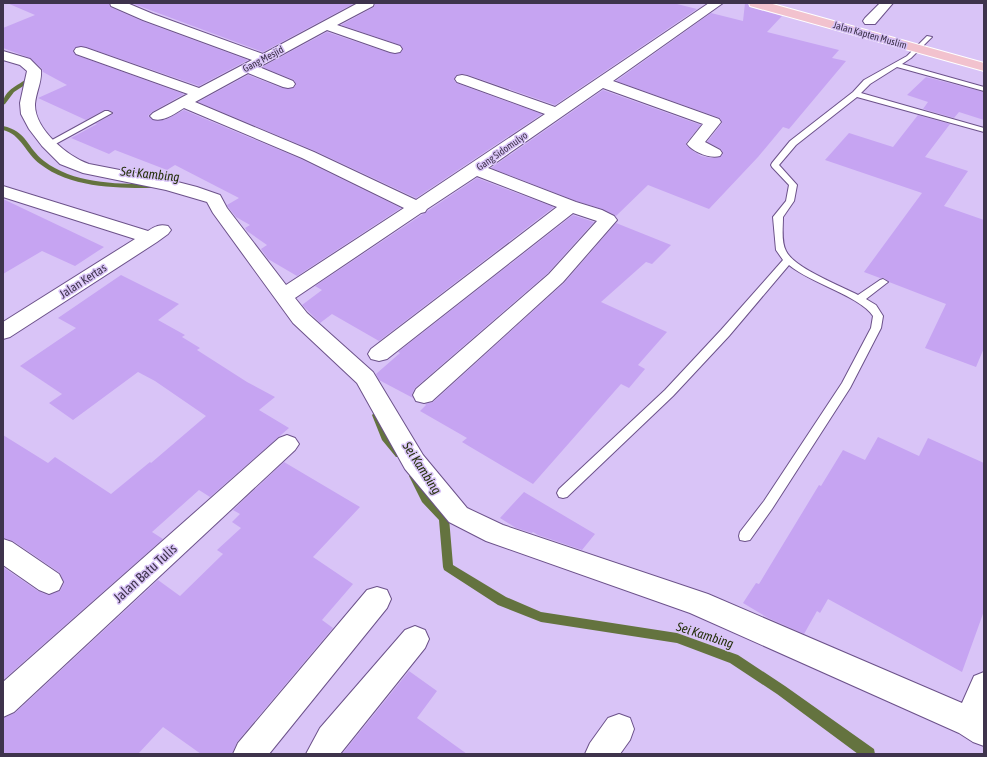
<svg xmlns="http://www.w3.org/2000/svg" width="987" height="757" font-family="'Asap Condensed',sans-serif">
<rect width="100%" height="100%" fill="#d9c4f7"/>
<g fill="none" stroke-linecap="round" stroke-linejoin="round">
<path fill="#64733f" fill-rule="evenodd" d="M 30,75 L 35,76 L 31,81 L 14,92 L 5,104 L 3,105 C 3,88 21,86 30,75 Z
M 3,126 C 27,131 27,148 44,161 C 75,185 121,184 158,184 L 162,186 L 158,188 C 119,188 72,189 40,164 C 26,154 21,134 3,130 Z
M 377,411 L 380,413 L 382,415 L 389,435 L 402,451 L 404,454 L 402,457 L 396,457 L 382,440 L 372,415 L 374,413 Z
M 414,472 L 418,473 L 430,496 L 449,518 L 453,565 L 506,597 L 541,612 L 677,633 L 738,655 L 785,686 L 874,749 L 875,754 L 858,754 L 777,694 L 730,663 L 677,643 L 541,622 L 498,605 L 444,570 L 443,567 L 439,520 L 422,502 L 409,476 L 410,473 Z"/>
</g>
<path fill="#c6a4f2" d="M 7,3 L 109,3 L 110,7 L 142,21 L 248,60 L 199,86 L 86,47 L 76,47 L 73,50 L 76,55 L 184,94 L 152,112 L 148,116 L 153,120 L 165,120 L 184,110 L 301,159 L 401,208 L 297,276 L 268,259 L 261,249 L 267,245 L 247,231 L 245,228 L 250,225 L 236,217 L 228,207 L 227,205 L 239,198 L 175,165 L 167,170 L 115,150 L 109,154 L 71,138 L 97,124 L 95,124 L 113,114 L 113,112 L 109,110 L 104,110 L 86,120 L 38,98 L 67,85 L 43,72 L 42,69 L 30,58 L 3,48 L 3,28 L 35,15 Z
M 131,3 L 355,3 L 263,52 Z
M 375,3 L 673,3 L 697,9 L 555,105 L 468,75 L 462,74 L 456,75 L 454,80 L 456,83 L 542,114 L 416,198 L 315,151 L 198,102 L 248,75 L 282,88 L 293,88 L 296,85 L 294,80 L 262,67 L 327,32 L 390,53 L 400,53 L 403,50 L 400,45 L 341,25 L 374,7 Z
M 745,3 L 748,3 L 750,7 L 782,16 L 767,32 L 839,50 L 832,58 L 846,61 L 789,129 L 783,127 L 758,157 L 709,209 L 648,185 L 616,216 L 602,209 L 576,201 L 491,168 L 603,90 L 701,125 L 686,143 L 686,145 L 693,151 L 701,156 L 711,158 L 720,157 L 723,154 L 721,149 L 707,142 L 722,123 L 720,118 L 616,81 L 711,13 L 743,21 Z
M 926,77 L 984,92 L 984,120 L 959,112 L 954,118 L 923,109 L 928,102 L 907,95 Z
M 918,115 L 950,124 L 925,157 L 968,171 L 944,206 L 984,220 L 984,348 L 976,367 L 925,348 L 946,304 L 889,282 L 884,278 L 880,278 L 864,272 L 922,193 L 825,160 L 849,133 L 893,147 Z
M 477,178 L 554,207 L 379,341 L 332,314 L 320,323 L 302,305 L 322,290 L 315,286 Z
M 3,199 L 104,247 L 75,266 L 42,251 L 3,274 Z
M 573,215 L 594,222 L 548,273 L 415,388 L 412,394 L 413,398 L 379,380 L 376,374 L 400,353 L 398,352 Z
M 616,223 L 671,245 L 652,264 L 646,262 L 601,302 L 667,332 L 638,365 L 645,369 L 629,388 L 621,384 L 533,484 L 462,442 L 467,438 L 420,411 L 426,405 L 425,404 L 433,402 L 564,283 Z
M 121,275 L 179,304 L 158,320 L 185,335 L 182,337 L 200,348 L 197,350 L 247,382 L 275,397 L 259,410 L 289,428 L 210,497 L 199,490 L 152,532 L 163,539 L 3,680 L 3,567 L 38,591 L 48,595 L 60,591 L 64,583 L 60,573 L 13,541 L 3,538 L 3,435 L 48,463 L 55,457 L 111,494 L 150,462 L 151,463 L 206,416 L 155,381 L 138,372 L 73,420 L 49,403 L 62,394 L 20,366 L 76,328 L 58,318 Z
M 878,437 L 919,456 L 928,438 L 984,463 L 984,611 L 962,672 L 828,599 L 820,613 L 817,611 L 804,634 L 768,618 L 743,603 L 756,583 L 759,584 L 819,485 L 821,486 L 843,450 L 865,460 Z
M 284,462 L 360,507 L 313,557 L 353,584 L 322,620 L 333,628 L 237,742 L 232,754 L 201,754 L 163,727 L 138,754 L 3,754 L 3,718 L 15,713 L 158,580 L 180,596 L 223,554 L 217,550 L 241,528 L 232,522 L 240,514 L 233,510 Z
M 524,492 L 595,534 L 582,550 L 538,535 L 533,532 L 532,533 L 516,528 L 500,518 Z
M 409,671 L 437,691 L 417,718 L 467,754 L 342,754 Z"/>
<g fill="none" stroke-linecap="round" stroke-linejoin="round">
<g stroke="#6c528a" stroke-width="2">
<path id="service" d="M 927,36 L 932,37 L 911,58 L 902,64 L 984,87 L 984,91 L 897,67 L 870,84 L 861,93 L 984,128 L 984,132 L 857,97 L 796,145 L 779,165 L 797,185 L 794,201 L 783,217 C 783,228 781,242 786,251 C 794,268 841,286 858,295 L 880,280 L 883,279 L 888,282 L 866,299 L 876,305 L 883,316 L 881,328 L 850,388 L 772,509 L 750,540 L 745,541 L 740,540 L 739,536 L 740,532 L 764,501 L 842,383 L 871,328 L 873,316 C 860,296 810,283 789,265 L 729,336 L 673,396 L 567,497 L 563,498 L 559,497 L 557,493 L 559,489 L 665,390 L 721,330 L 783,260 L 776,250 L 773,217 L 786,201 L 789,185 L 772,167 L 771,165 L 772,163 L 790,141 L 853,92 L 864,80 L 907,56 Z
M 105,111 L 108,111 L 112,113 L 50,147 L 44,147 L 43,145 Z"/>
</g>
<g stroke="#6c528a" stroke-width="2">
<path id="minor" d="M 110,3 L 127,3 L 153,14 L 263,54 L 358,3 L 374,3 L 373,6 L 337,25 L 400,46 L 402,49 L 400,52 L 395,53 L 390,52 L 327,30 L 259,67 L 293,81 L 295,84 L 293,87 L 288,88 L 283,87 L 248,73 L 195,102 L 314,152 L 416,200 L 545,114 L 457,82 L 455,79 L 457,76 L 462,75 L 467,76 L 555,107 L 709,3 L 723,3 L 613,81 L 719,119 L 721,122 L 705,142 L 720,150 L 722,153 L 720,156 C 710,159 693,152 687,144 L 703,124 L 603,88 L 488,168 L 576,202 L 602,210 L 614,216 L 617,220 L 563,282 L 432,401 L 424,403 L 416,401 L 413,395 L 416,389 L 549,274 L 597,221 L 573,213 L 387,359 L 379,361 L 371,359 L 368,354 L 371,349 L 557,207 L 477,176 L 427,209 L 425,212 L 421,213 L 295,298 L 307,313 L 373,372 L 423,455 L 467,508 L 503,525 L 708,594 L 962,703 L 974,676 L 984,672 L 984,746 L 973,742 L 959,733 L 690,613 L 486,541 L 449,522 L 405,469 L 357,383 L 293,323 L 213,213 L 207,202 L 166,190 L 83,173 L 60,164 L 42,146 L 29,129 L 21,114 L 20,103 L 27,71 L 20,65 L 3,60 L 3,51 L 30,59 L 41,70 C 42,82 36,92 35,104 C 34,129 68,157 89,164 L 166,179 L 197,187 L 220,195 L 227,208 L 286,285 L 404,208 L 302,158 L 184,108 C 174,114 164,122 153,119 L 150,116 L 153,113 L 188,94 L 76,54 L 74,51 L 76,48 L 81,47 L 86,48 L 199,88 L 252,60 L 143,20 L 111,6 Z
M 880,3 L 893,3 L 875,24 L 865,24 L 863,21 L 865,18 Z
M 3,186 L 148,231 C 155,226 160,224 168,226 L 171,230 L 168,234 L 157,242 L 10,337 L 3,339 L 3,322 L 135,239 L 3,197 Z
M 287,435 L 295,438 L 299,444 L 295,450 L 14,712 L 3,717 L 3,682 L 279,438 Z
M 3,539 L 12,542 L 59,574 L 63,582 L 59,590 L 49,594 L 39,590 L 3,565 Z
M 377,587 L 387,590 L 391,599 L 387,608 L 269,754 L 233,754 L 238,743 L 367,590 Z
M 415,626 L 425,630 L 429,639 L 425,648 L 340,754 L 306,754 L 320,728 L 405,630 Z
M 619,714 L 630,718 L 634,729 L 630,740 L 620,754 L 585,754 L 590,743 L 608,718 Z"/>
</g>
<g stroke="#fff" stroke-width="2">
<path id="primary" d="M 749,3 L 769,3 L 984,63 L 984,71 L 750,6 Z"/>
</g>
<use href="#service" fill="#fff" fill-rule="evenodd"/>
<use href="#minor" fill="#fff" fill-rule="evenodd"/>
<use href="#primary" fill="#f2c2ce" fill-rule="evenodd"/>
</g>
<g text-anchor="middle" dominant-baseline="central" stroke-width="3" stroke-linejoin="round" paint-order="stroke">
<g font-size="10" fill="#3e334c" stroke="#d9c4f7">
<text transform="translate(870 35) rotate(16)">Jalan Kapten Muslim</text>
<text transform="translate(263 59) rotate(-28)">Gang Mesjid</text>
<text transform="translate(502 151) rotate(-35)">Gang Sidomulyo</text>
</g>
<g font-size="12" fill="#3e334c" stroke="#d9c4f7">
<text transform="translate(83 281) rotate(-33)">Jalan Kertas</text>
</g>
<g font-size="13" font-style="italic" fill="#26310d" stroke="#d9c4f7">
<text transform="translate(150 174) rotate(6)">Sei Kambing</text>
<text transform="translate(422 468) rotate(57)">Sei Kambing</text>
<text transform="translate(705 635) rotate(18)">Sei Kambing</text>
</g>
<g font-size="14" fill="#3e334c" stroke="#d9c4f7">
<text transform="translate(145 573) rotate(-42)">Jalan Batu Tulis</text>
</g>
</g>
<rect width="987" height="757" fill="none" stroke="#3e334c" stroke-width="8"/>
</svg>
